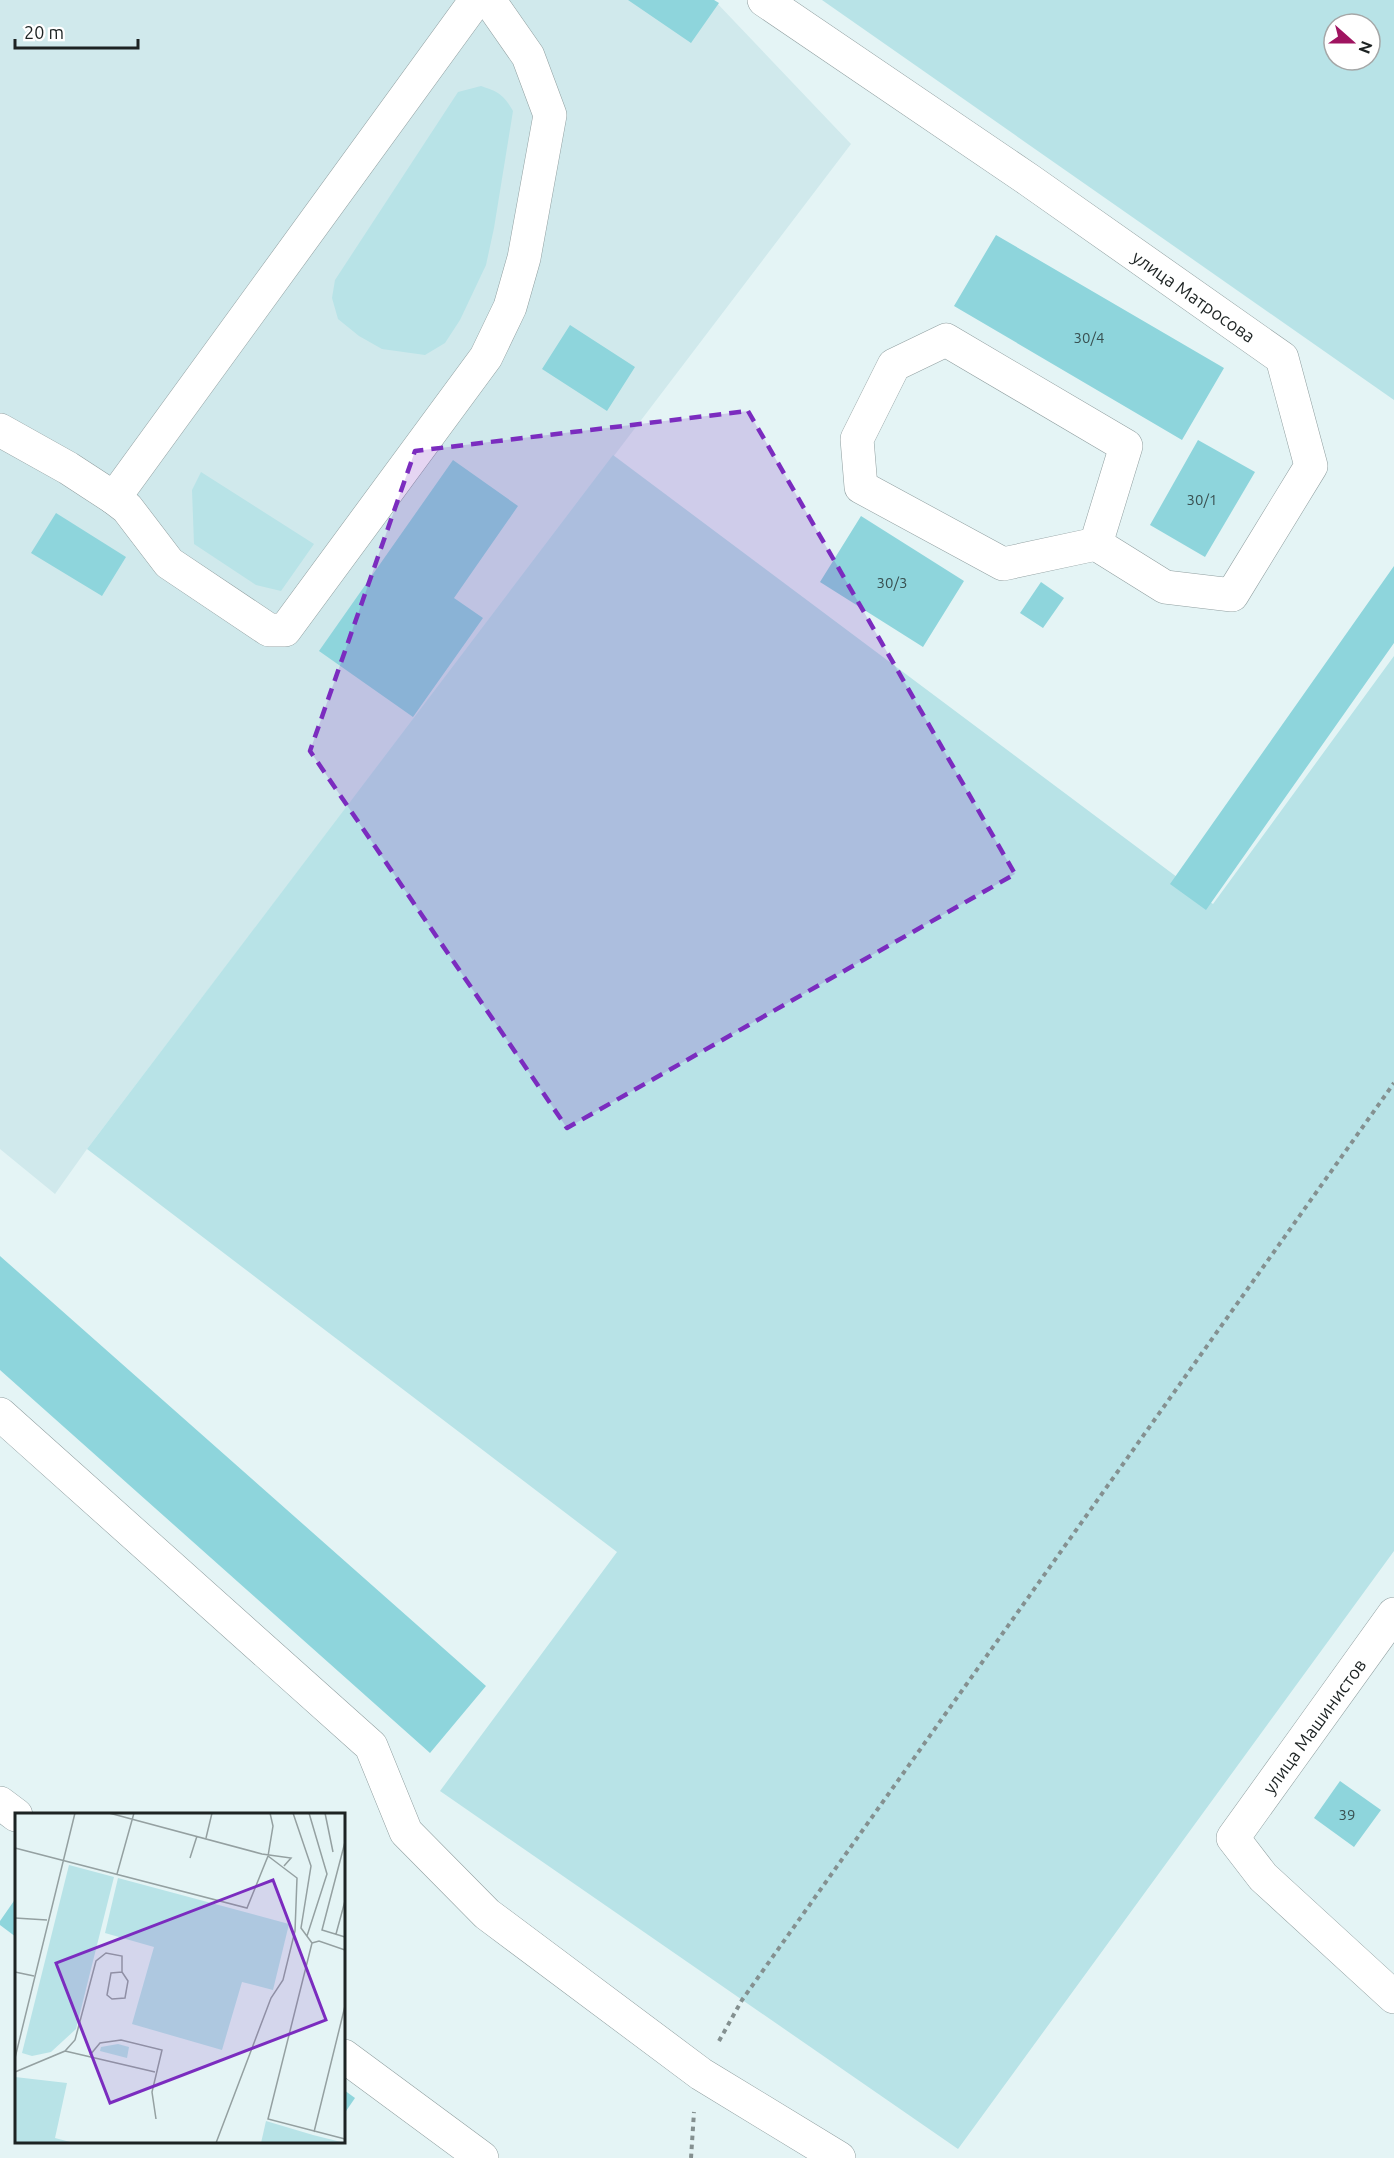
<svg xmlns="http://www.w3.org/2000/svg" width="1394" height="2158" font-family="Ubuntu,sans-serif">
<rect width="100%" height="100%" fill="#e4f4f5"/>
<path fill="#d0e9ec" d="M 0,0 L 714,0 L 851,144 L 87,1149 L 55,1194 L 0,1149 Z"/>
<path fill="#b8e3e7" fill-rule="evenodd" d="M 822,0 L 1394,0 L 1394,400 ZM 1334,24 L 1370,24 L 1370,60 L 1334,60 Z
M 481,86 C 499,92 504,95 513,111 L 494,228 L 486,265 L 460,320 L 445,343 L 425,355 L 382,349 L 359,336 L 338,319 L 332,298 L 335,280 L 458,92 Z
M 613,455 L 1213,904 L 1394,656 L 1394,1551 L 958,2149 L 440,1791 L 617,1552 L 87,1149 Z
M 201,472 L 314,544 L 281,591 L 256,585 L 194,544 L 192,490 Z"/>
<path fill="#8ed5dc" d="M 628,0 L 714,0 L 719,3 L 691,43 Z
M 996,235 L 1224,368 L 1182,440 L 954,306 Z
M 570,325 L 635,367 L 607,411 L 542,369 Z
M 1198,440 L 1255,472 L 1205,557 L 1150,525 Z
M 453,460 L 518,506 L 454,598 L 483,618 L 413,717 L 319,651 Z
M 56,513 L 126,557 L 102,596 L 31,553 Z
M 861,516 L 964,581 L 923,647 L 820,582 Z
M 1394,566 L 1394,643 L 1206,910 L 1170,884 Z
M 1041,582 L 1064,598 L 1043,628 L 1020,613 Z
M 0,1256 L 486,1686 L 430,1753 L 0,1370 Z
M 1340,1781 L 1381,1810 L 1354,1847 L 1314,1818 Z
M 16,1898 L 16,1937 L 0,1925 L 0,1921 Z
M 344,2090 L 355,2098 L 344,2114 Z"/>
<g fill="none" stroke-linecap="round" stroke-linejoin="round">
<g stroke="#909fa0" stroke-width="34">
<g id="minor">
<path id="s1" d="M 764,0 L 1029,180 L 1282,358 L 1311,466 L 1232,595 L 1165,587 L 1096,544"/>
<path d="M 946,340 L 1126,446 L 1096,544 L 1003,564 L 861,487 L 857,439 L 894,365 Z"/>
<path d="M 0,430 L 68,468 L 114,498 L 127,508 L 169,563 L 269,630 L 285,630 L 486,357 L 510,307 L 524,258 L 550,115 L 528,56 L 489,0"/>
<path d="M 114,498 L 476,0"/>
<path d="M 0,1414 L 371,1746 L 406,1832 L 487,1914 L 701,2074 L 839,2158"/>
<path d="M 1394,1614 L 1233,1838 L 1263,1877 L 1394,1997"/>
<path d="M 0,1803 L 16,1815"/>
<path d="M 344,2056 L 482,2158"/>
</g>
</g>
<path stroke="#849090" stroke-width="4" stroke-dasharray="4.5 4.5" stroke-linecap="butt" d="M 719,2041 L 742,2000 L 1394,1083
M 691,2158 L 694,2112"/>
<use href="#minor" stroke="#fff" stroke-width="33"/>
</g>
<path fill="#7b2cbf" fill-opacity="0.2" stroke="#7b2cbf" stroke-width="4.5" stroke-dasharray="12 8" stroke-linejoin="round" d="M 748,411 L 1015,874 L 567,1128 L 310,751 L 415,451 Z"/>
<g text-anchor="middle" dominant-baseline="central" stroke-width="6" stroke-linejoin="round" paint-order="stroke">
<g font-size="15" fill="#395051">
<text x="1089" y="337">30/4</text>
<text x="1202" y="499">30/1</text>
<text x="892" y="582">30/3</text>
<text x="1347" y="1814">39</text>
</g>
<g font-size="18" fill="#1d2323" stroke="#fff">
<text stroke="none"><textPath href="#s1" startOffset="522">улица Матросова</textPath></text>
<text transform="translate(1314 1726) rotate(-54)">улица Машинистов</text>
</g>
</g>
<g transform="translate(15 1813)">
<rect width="330" height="330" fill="#e4f4f5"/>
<path d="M 54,52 L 99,64 L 61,216 L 36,239 L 17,243 L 7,240 ZM 103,65 L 274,111 L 258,177 L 227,169 L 207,237 L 117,211 L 139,134 L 90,120 ZM 103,231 L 114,234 L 112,245 L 85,238 L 86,234 ZM 0,264 L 52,270 L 40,325 L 59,330 L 0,330 ZM 251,308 L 298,322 L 330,330 L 246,330 Z" fill="#b8e3e7"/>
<path fill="none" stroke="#94a0a1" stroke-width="1.5" d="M 94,0 L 247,41 L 276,45 L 269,53M 278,0 L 296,53 L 286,115 L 297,130M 310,0 L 318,39M 191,25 L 197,0M 330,29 L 307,117 L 330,124M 0,35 L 232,95 L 253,43 L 258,13 L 255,0M 175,45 L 182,23M 102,61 L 119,0M 0,105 L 32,107M 321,121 L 330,88M 292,123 L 312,61 L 294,0M 297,130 L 253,306 L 330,326M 297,130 L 304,128 L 330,137M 0,159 L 19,163M 107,159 L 113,168 L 110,185 L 97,186 L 92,182 L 96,160 ZM 50,238 L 140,259M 75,242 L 85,230 L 106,227 L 147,237 L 137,279 L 141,306M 0,245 L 60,0M 0,259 L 50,238 L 60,227 L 81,148 L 91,140 L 107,143 L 107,159M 299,319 L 330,193M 201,330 L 256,185 L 268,167 L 280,118 L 282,65 L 253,43"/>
<path fill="#7b2cbf" fill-opacity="0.15" stroke="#7b2cbf" stroke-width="3" d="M 258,67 L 311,207 L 95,290 L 41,150 Z"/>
<rect width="330" height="330" fill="none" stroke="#1d2323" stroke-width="3"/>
</g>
<g transform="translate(1352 42) rotate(111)"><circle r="28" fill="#ffffff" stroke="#a5a7a7" stroke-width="1.5"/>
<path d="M0-4.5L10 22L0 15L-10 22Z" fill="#9f1460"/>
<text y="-9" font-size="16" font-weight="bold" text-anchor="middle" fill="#1d2323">N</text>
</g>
<path d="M15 39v9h123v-9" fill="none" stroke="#1d2323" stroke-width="3"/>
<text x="24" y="39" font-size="18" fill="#1d2323" stroke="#ffffff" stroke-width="4.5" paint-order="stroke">20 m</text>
</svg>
